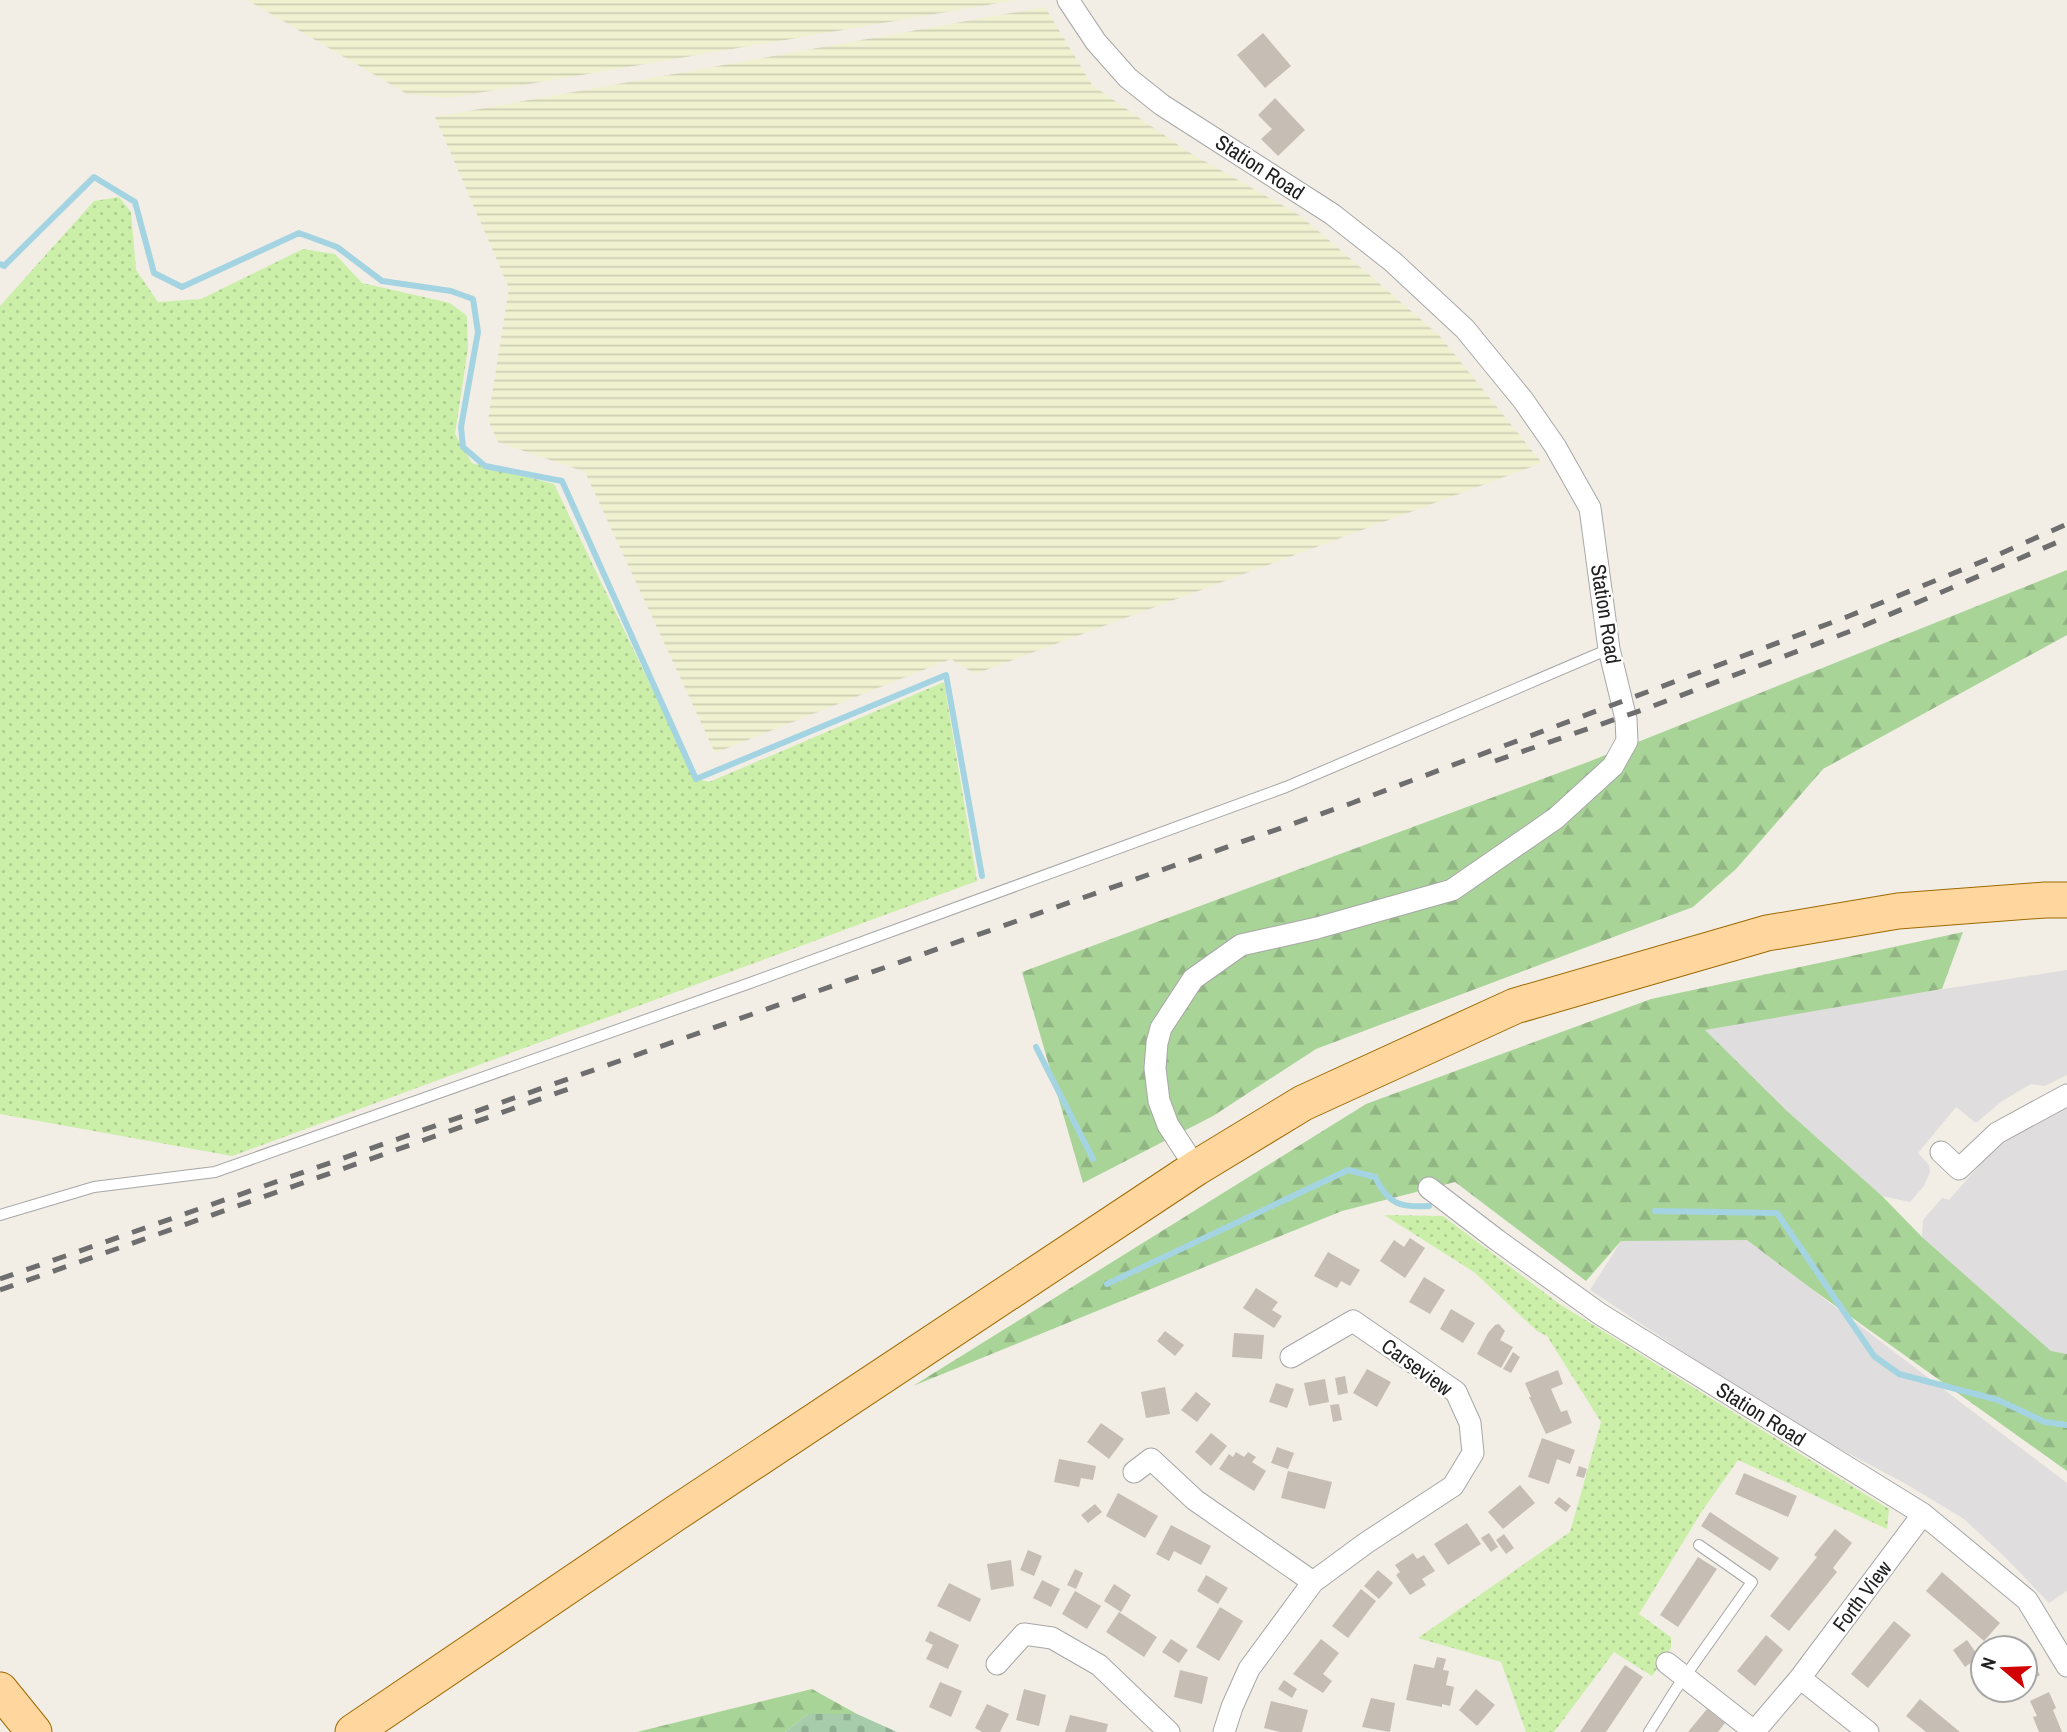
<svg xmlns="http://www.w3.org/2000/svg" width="2067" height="1732" font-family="'Archivo Narrow',sans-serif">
<defs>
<pattern id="farmland-rules" width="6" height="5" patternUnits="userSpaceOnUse" patternTransform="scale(1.75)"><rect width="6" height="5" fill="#eff1d1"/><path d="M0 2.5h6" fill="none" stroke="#cdceb3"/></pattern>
<pattern id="grass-dots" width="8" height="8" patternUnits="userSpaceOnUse" patternTransform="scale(1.75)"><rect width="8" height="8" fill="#cbefa9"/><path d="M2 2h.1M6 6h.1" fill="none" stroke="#aecd91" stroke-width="1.8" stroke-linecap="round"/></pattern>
<pattern id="forest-firs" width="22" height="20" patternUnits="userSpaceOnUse" patternTransform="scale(1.75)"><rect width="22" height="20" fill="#a9d498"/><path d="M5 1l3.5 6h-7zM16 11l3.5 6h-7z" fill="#91b683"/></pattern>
<pattern id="cemetery-stones" width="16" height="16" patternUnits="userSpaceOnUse" patternTransform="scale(1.75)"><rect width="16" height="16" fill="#a6ccac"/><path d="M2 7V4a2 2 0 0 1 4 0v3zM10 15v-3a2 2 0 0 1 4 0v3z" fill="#8faf94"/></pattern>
</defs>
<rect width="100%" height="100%" fill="#f2eee6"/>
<path fill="#dfdddd" d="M 2067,970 L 2067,1075 L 2045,1086 L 2031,1084 L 2002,1101 L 1976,1123 L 1956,1107 L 1918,1153 L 1929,1165 L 1930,1172 L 1924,1186 L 1910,1202 L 1882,1196 L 1786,1110 L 1705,1030 L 1790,1013 Z
M 2067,1107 L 2067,1354 L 2051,1351 L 1922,1237 L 1923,1220 L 1942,1198 L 1949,1200 L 1999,1143 Z
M 1627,1232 L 1747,1240 L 2067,1483 L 2067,1591 L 2049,1603 L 2005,1557 L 1964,1519 L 1906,1484 L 1788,1421 L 1590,1290 Z"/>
<path fill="url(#farmland-rules)" d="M 247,0 L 1016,0 L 449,98 L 407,94 Z
M 1045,7 L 1092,85 L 1187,151 L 1301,216 L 1439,335 L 1542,463 L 975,674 L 951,659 L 715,753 L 585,472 L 498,442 L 488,420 L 509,288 L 435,117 Z"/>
<path fill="url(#grass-dots)" d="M 119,197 L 131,212 L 136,270 L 158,302 L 201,299 L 303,249 L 335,254 L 362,283 L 450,303 L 467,316 L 468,348 L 455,434 L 472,463 L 554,484 L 695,778 L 709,782 L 944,682 L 977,881 L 232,1156 L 0,1114 L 0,306 L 94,201 Z
M 1384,1215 L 1443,1216 L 1558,1303 L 1889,1509 L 1887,1529 L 1738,1460 L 1702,1511 L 1639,1614 L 1671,1637 L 1671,1648 L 1652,1676 L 1614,1652 L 1554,1732 L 1526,1732 L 1501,1662 L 1418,1638 L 1570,1532 L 1601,1422 L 1547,1336 L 1537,1331 L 1474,1272 Z"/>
<path fill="url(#forest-firs)" d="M 2067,570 L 2067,635 L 1823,769 L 1736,869 L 1693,907 L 1316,1049 L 1213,1116 L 1083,1183 L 1022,972 L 1588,762 Z
M 1963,932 L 1942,989 L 1705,1030 L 1786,1110 L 1882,1196 L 1922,1237 L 2051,1351 L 2067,1354 L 2067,1471 L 1809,1287 L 1747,1240 L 1621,1241 L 1586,1281 L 1455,1182 L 1342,1211 L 913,1386 L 1366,1104 L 1651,999 Z
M 812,1689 L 857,1714 L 808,1714 L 785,1732 L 637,1732 Z"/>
<path fill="url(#cemetery-stones)" d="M 808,1714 L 857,1714 L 897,1732 L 785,1732 Z"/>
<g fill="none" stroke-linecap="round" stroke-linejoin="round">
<path stroke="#a4d4e2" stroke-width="6" d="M 0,264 L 4,266 L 94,177 L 135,202 L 154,273 L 182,287 L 299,233 L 337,247 L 382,281 L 451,291 L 473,299 L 478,332 L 461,427 L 463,447 L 485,466 L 562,481 L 696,779 L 946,675 L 982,876
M 1036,1047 L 1093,1159
M 1655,1211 L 1777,1213 L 1874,1356 L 1899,1374 L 1998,1400 L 2045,1422 L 2067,1425
M 1107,1284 L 1348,1170 L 1375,1177 C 1388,1204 1400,1208 1429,1206"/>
</g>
<path fill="#c6bdb5" d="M 1263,33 L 1291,66 L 1265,88 L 1237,55 Z
M 1275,98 L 1305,130 L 1278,156 L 1261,139 L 1272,129 L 1258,115 Z
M 1410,1238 L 1425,1248 L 1405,1278 L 1380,1261 L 1394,1240 L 1404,1247 Z
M 1328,1252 L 1360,1270 L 1350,1286 L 1341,1281 L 1337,1288 L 1314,1276 Z
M 1424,1277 L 1445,1290 L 1430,1314 L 1409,1302 Z
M 1256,1288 L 1278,1302 L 1272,1310 L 1282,1316 L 1274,1328 L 1243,1308 Z
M 1451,1309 L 1475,1323 L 1463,1343 L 1440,1329 Z
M 1499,1324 L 1505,1331 L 1500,1340 L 1513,1347 L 1501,1368 L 1477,1354 L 1488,1333 L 1495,1325 Z
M 1165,1331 L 1184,1345 L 1175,1356 L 1157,1341 Z
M 1234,1333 L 1264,1335 L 1262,1359 L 1232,1357 Z
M 1513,1352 L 1520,1357 L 1511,1373 L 1503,1369 Z
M 1367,1369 L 1391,1382 L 1377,1407 L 1353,1393 Z
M 1558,1370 L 1563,1384 L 1551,1389 L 1561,1412 L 1567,1410 L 1572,1423 L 1546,1434 L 1529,1397 L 1531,1397 L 1525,1383 Z
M 1345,1376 L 1348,1393 L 1338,1395 L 1335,1378 Z
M 1325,1379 L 1329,1402 L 1309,1406 L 1304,1383 Z
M 1276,1383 L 1294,1389 L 1287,1408 L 1269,1402 Z
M 1165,1387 L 1170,1414 L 1146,1418 L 1141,1392 Z
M 1196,1392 L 1211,1404 L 1197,1422 L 1181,1410 Z
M 1339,1404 L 1342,1420 L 1333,1422 L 1330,1405 Z
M 1101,1423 L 1124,1439 L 1109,1459 L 1087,1442 Z
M 1211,1433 L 1227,1446 L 1211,1466 L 1195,1452 Z
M 1542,1438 L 1575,1450 L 1570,1464 L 1557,1459 L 1549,1484 L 1528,1477 Z
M 1277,1447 L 1294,1453 L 1288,1469 L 1271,1463 Z
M 1236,1452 L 1244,1457 L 1248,1452 L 1256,1457 L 1252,1462 L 1266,1471 L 1254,1491 L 1219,1469 L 1229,1454 L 1233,1457 Z
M 1059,1459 L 1096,1466 L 1093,1480 L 1081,1478 L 1079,1487 L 1054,1482 Z
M 1579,1466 L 1587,1469 L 1584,1478 L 1576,1476 Z
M 1288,1471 L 1332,1482 L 1325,1509 L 1281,1498 Z
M 1744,1473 L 1797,1496 L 1788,1517 L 1735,1494 Z
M 1520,1485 L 1535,1503 L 1503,1529 L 1488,1512 Z
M 1118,1493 L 1158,1516 L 1145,1538 L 1106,1516 Z
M 1559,1497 L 1571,1506 L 1566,1512 L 1554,1503 Z
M 1095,1504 L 1102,1512 L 1088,1523 L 1081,1515 Z
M 1710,1512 L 1779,1558 L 1770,1571 L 1701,1526 Z
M 1467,1523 L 1481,1544 L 1448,1565 L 1434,1544 Z
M 1171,1525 L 1211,1546 L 1201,1565 L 1174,1551 L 1169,1561 L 1156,1554 Z
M 1835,1529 L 1852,1543 L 1833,1568 L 1837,1572 L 1789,1631 L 1770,1616 L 1817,1557 L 1814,1555 Z
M 1489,1533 L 1498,1547 L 1491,1552 L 1481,1538 Z
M 1504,1534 L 1514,1548 L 1506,1554 L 1496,1540 Z
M 1028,1550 L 1042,1556 L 1034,1576 L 1020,1570 Z
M 1413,1553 L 1417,1559 L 1424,1555 L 1435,1571 L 1422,1579 L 1426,1585 L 1410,1595 L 1396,1575 L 1400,1572 L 1395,1565 Z
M 1698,1557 L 1717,1569 L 1678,1627 L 1660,1615 Z
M 1011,1560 L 1014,1586 L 991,1590 L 987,1564 Z
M 1075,1569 L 1083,1573 L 1076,1589 L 1067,1585 Z
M 1378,1570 L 1393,1583 L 1379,1599 L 1364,1586 Z
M 1942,1572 L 2000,1623 L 1984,1641 L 1926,1591 Z
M 1206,1575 L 1228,1588 L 1218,1604 L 1197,1591 Z
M 1042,1580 L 1060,1589 L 1051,1607 L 1033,1598 Z
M 949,1583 L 981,1599 L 970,1622 L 937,1606 Z
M 1114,1584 L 1131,1595 L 1121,1612 L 1104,1601 Z
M 1361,1589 L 1376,1601 L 1348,1638 L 1332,1626 Z
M 1075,1591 L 1101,1606 L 1087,1629 L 1062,1614 Z
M 1220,1607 L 1243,1621 L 1219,1661 L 1196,1647 Z
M 1119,1612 L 1157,1637 L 1144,1657 L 1106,1632 Z
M 1894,1621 L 1911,1635 L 1868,1688 L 1851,1674 Z
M 930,1631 L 959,1645 L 948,1669 L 926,1659 L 933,1645 L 925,1641 Z
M 1766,1635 L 1783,1650 L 1755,1686 L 1737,1671 Z
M 1171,1639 L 1188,1650 L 1179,1663 L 1162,1652 Z
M 1321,1639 L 1339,1653 L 1323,1674 L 1332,1681 L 1323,1693 L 1293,1674 Z
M 1967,1640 L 1979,1657 L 1965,1667 L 1953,1650 Z
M 2025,1649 L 2040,1675 L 2025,1684 Z
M 1437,1657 L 1446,1659 L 1443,1670 L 1449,1671 L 1446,1685 L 1454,1687 L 1450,1706 L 1442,1704 L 1442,1707 L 1406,1700 L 1414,1664 L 1434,1668 Z
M 1625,1665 L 1643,1677 L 1606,1732 L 1580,1732 Z
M 1180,1670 L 1208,1677 L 1202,1704 L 1174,1697 Z
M 1284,1680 L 1297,1689 L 1292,1698 L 1278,1689 Z
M 940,1682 L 962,1691 L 951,1717 L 929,1707 Z
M 1024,1689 L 1046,1695 L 1039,1726 L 1016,1720 Z
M 1476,1689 L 1495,1705 L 1477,1726 L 1459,1710 Z
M 2049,1692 L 2056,1708 L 2053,1710 L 2062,1732 L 2039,1732 L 2033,1717 L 2037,1716 L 2030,1701 Z
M 1371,1698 L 1395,1703 L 1390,1732 L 1362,1727 Z
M 1920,1699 L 1960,1732 L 1926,1732 L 1906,1716 Z
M 1271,1701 L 1308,1710 L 1302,1732 L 1280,1732 L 1264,1728 Z
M 987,1704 L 1009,1714 L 1000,1732 L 982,1732 L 975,1728 Z
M 1707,1709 L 1725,1723 L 1718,1732 L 1688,1732 Z
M 1070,1715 L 1108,1724 L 1106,1732 L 1065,1732 Z"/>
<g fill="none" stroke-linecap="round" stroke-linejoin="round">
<g stroke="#a7a7a7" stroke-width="12">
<path id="service" d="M 0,1215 L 94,1187 L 215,1172 L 750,983 L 1286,787 L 1609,649
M 1649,1732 L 1676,1689 L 1752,1582 L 1699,1545"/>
</g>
<g stroke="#a7a7a7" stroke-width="23">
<path id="minor" d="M 1068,0 L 1096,42 L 1128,78 L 1162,105 L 1332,214 L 1393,262 L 1465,329 L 1523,400 L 1555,446 L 1590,508 L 1609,649 L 1626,719 L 1627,741 L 1613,766 L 1556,818 L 1452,890 L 1317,928 L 1241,945 L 1193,979 L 1161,1028 L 1157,1043 L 1155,1068 L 1159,1101 L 1168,1125 L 1196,1168
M 1941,1152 L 1959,1169 L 1997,1133 L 2067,1095
M 1429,1188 L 1497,1240 L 1600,1314 L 1923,1514 L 2027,1600 L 2067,1666
M 1134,1472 L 1151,1459 L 1195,1500 L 1313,1582
M 1667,1663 L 1755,1732
M 997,1664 L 1024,1634 L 1052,1638 L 1099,1665 L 1169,1732
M 1800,1678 L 1868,1732
M 1224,1732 L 1232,1707 L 1249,1669 L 1313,1582 L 1366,1543 L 1453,1486 L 1473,1453 L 1470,1423 L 1456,1392 L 1353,1321 L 1291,1357
M 1754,1732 L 1800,1678 L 1923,1514"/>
</g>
<g stroke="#9d6a00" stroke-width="37">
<path id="primary" d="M 0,1690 L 34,1732
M 353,1732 L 673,1515 L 1196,1168 L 1303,1103 L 1515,1006 L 1767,933 L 1898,911 L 2045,900 L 2067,900"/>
</g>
<use href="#service" stroke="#fff" stroke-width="10"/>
<use href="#minor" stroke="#fff" stroke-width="21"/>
<use href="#primary" stroke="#ffd69e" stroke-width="35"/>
<path stroke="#6e6e6e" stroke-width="5" stroke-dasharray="14 14" stroke-linecap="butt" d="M 1495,761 L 1645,709 L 1856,629 L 2067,538
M 0,1279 L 1352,803 L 1849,616 L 1993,557 L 2067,524
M 0,1290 L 574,1087"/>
</g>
<g text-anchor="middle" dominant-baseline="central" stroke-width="5" stroke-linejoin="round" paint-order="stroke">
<g font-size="21" fill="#202020" stroke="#fff">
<text transform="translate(1260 167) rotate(33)">Station Road</text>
<text transform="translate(1606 614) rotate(81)">Station Road</text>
<text transform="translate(1417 1367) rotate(36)">Carseview</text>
<text transform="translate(1761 1414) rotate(32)">Station Road</text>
<text transform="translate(1862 1596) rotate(-53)">Forth View</text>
</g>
</g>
<g transform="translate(2004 1669) rotate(289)"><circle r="33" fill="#ffffff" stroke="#a6a6a6" stroke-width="2"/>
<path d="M0-5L12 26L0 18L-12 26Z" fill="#d10200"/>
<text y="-10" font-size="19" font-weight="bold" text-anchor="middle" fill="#202020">N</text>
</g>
</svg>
